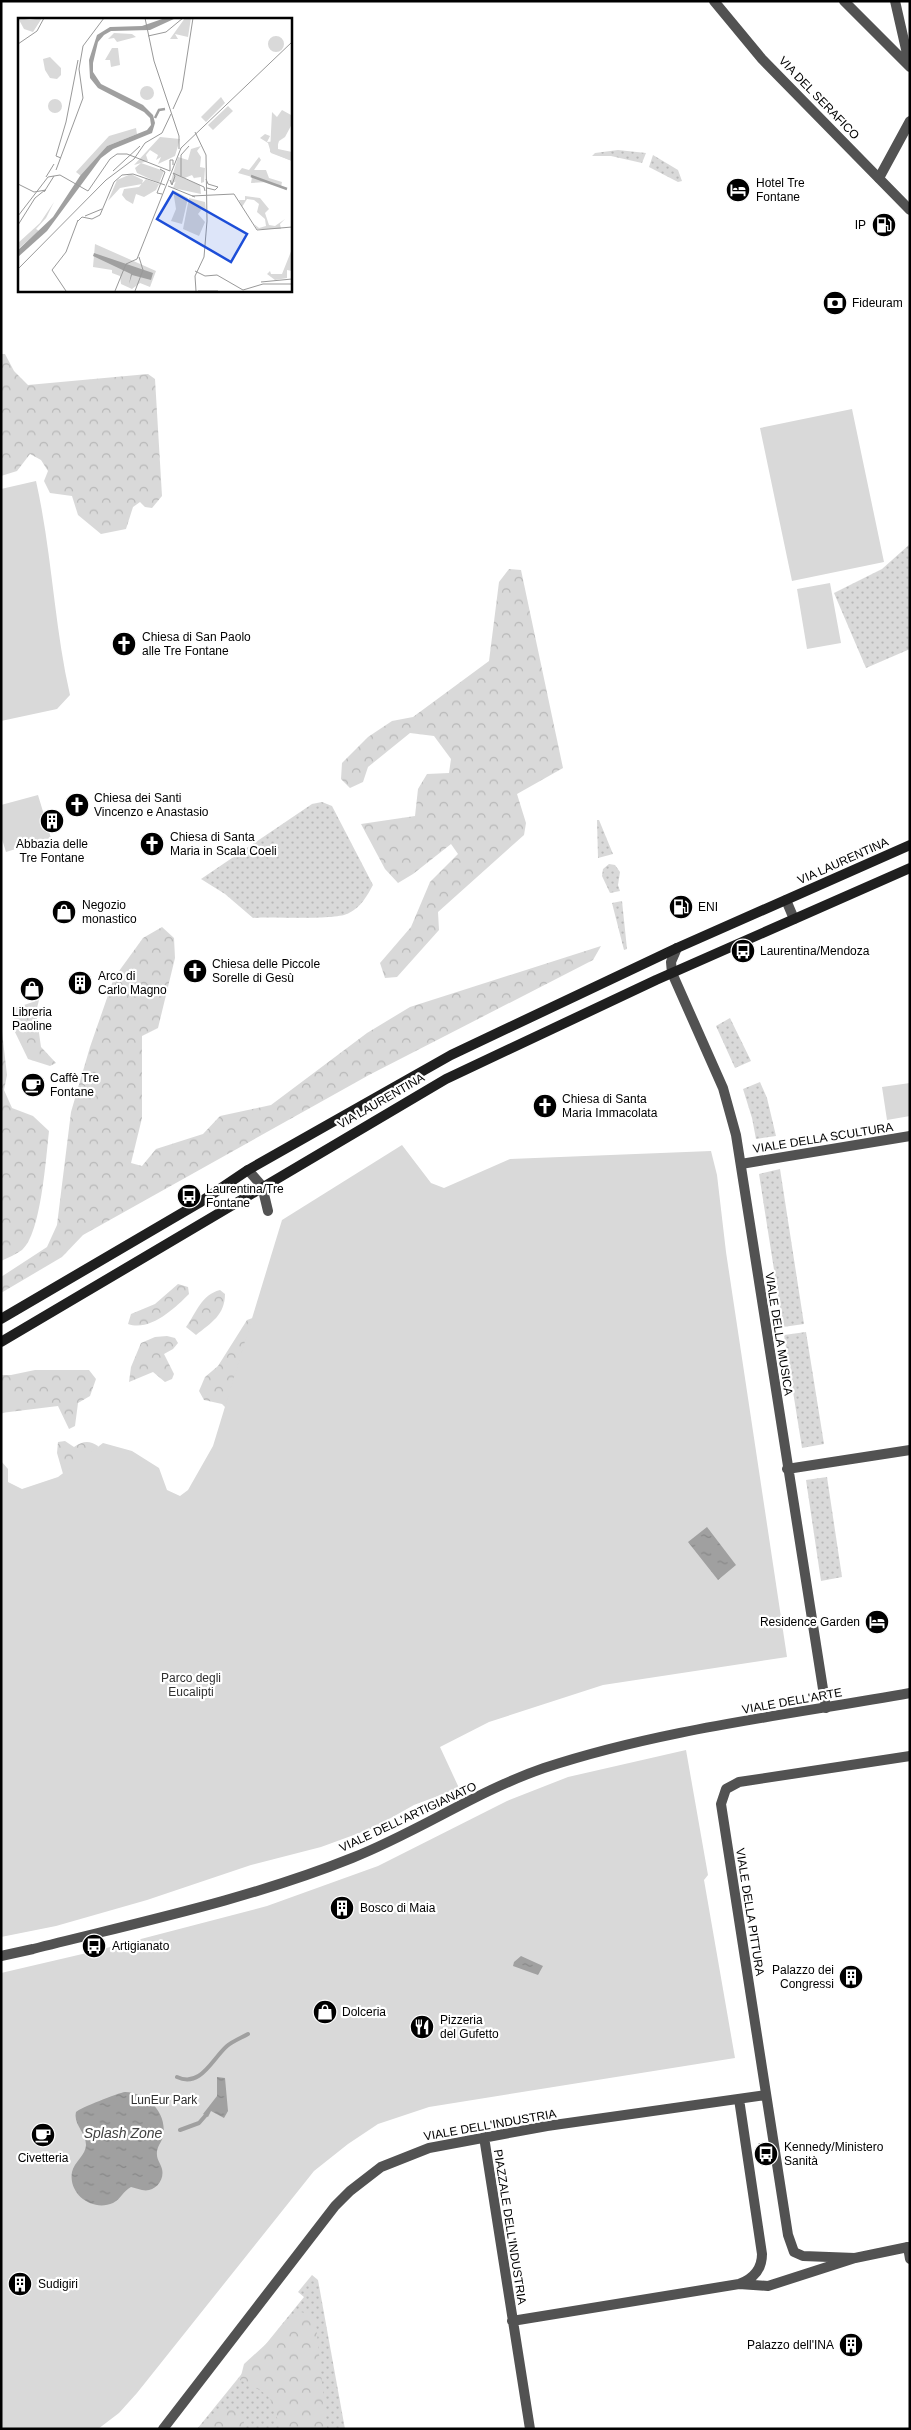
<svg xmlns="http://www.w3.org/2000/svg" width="911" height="2430" font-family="Arial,sans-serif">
<defs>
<pattern id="grass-dots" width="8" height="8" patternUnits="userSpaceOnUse" patternTransform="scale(1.25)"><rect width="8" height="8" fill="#d9d9d9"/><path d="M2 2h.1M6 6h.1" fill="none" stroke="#b8b8b8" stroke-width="1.8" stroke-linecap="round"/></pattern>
<pattern id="forest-crowns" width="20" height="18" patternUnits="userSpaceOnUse" patternTransform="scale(1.25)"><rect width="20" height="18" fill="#d9d9d9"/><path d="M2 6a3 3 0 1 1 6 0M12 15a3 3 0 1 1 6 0" fill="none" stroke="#b8b8b8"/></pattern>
<pattern id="water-ripples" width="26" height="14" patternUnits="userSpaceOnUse" patternTransform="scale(1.25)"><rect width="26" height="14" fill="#a0a0a0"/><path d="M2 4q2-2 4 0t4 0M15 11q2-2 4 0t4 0" fill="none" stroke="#888"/></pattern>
</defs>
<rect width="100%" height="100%" fill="#fff"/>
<path fill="url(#grass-dots)" d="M 618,150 L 646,153 L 642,163 L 611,156 L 592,156 L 595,153 Z
M 653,155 L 678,170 L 682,181 L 678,182 L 649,167 Z
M 910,544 L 910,649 L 866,668 L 834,593 L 882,569 Z
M 322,802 L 332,806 L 373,885 C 367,896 361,907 349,913 C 336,921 273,916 253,918 L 225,894 L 201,879 L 312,804 Z
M 597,820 L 599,820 L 613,854 L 598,858 Z
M 609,864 L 615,865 L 620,872 L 618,885 L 620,891 L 610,893 L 602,876 L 603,869 Z
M 622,901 L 627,949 L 624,950 L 612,903 Z
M 730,1018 L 751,1061 L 735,1068 L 716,1026 Z
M 760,1082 L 767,1098 L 776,1136 L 756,1139 L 752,1118 L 743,1089 Z
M 780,1169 L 804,1324 L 783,1327 L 759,1174 Z
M 806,1332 L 824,1444 L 802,1448 L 784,1335 Z
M 827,1477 L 842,1577 L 821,1581 L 806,1480 Z
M 312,2275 L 318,2280 L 345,2429 L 197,2429 L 304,2297 L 298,2292 Z"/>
<path fill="url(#forest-crowns)" d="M 1,354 L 5,354 L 14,371 L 28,385 L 148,374 L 155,379 L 162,496 L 152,508 L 145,507 L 140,502 L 133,507 L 126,529 L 101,534 L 78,515 L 72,496 L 50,493 L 44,481 L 48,471 L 41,460 L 30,454 L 17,471 L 1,476 Z
M 509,569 L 521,570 L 563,768 L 517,794 L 526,823 L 524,835 L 438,912 L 439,930 L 397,977 L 385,978 L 380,963 L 411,927 L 430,882 L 458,854 L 451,844 L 413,874 L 398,883 L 385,869 L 361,824 L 415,816 L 418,789 L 427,774 L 449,773 L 451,759 L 434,736 L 410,733 L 368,767 L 363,782 L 350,788 L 341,779 L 342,763 L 368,737 L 392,721 L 413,717 L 489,661 L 499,582 Z
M 162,927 L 174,938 L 175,958 L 158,1028 L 142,1036 L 142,1118 L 131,1163 L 142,1166 L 156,1149 L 203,1134 L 220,1116 L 271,1105 L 367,1033 L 410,1007 L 601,946 L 593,960 L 369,1075 L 83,1235 L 62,1257 L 1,1293 L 1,1277 L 47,1247 L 57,1225 L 71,1112 L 90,1047 L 114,978 L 143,938 Z
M 39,1000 L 36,1012 L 41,1047 L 56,1063 L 50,1066 L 28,1059 L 14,1030 L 15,1008 Z
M 1,1023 L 7,1075 L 4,1090 L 12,1108 L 33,1116 L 49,1131 C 46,1158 41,1234 22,1250 C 16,1254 8,1258 1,1261 Z
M 178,1284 L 188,1287 L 189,1294 C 175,1308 150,1332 128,1324 L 131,1314 L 155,1304 Z
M 220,1290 L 225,1294 C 225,1315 211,1323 196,1335 L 186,1327 C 197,1312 201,1295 220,1290 Z
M 263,1314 L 226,1408 L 222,1404 L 204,1400 L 199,1391 L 205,1377 L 218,1366 L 247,1320 Z
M 167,1336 L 175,1338 L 178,1343 L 173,1349 L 164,1354 L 174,1374 L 172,1379 L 165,1382 L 153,1372 L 129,1382 L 131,1367 L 141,1343 L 155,1337 Z
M 35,1370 L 89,1370 L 96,1379 L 90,1396 L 78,1403 L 75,1426 L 69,1429 L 58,1406 L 1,1413 L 1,1375 L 11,1375 Z
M 65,1441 L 74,1447 C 83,1441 89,1440 98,1446 L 96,1455 L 68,1491 L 57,1453 L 58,1442 Z
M 301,2312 L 315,2316 L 327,2429 L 280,2429 C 271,2394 272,2396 240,2380 L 244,2364 Z
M 217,2409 L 238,2410 L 246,2429 L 203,2429 Z"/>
<path fill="#d9d9d9" d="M 852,409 L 884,562 L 792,581 L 760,428 Z
M 36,481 C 52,552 54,625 70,695 L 57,709 L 1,721 L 1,489 Z
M 830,583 L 841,643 L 807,649 L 797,589 Z
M 38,795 L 51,838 L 6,852 L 1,836 L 1,805 Z
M 910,1083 L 910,1116 L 887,1120 L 882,1087 Z
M 402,1145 L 431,1183 L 444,1188 L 510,1159 L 711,1151 L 717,1175 L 726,1252 L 787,1657 L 603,1685 L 489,1722 L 440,1747 L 459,1788 L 414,1805 L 373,1828 L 321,1847 L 251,1865 L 147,1900 L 56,1926 L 1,1937 L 1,1461 L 8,1469 L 8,1482 L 22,1489 L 58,1477 L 103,1443 L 132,1451 L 159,1468 L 167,1490 L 180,1496 L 188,1490 L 213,1446 L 282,1220 Z
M 1,1381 L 17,1406 L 1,1414 Z
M 686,1750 L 708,1875 L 704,1880 L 735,2058 L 429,2107 L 378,2124 L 348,2144 L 314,2171 L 137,2393 L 119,2413 L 98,2429 L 1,2429 L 1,1973 L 91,1952 L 267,1906 L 378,1866 L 507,1801 L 568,1777 Z"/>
<path fill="url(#water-ripples)" d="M 707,1527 L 736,1565 L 718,1580 L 688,1542 Z
M 521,1956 L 543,1966 L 538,1975 L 513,1966 L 514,1962 Z
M 217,2077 L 225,2078 L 228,2111 L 224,2118 L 211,2111 L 208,2117 L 203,2114 L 217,2096 Z
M 125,2092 C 148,2093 168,2113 163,2137 C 161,2143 156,2148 157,2155 C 157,2160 161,2164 162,2169 C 165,2181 154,2193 142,2190 C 138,2189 135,2188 131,2187 C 123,2191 121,2199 113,2203 C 93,2212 68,2195 72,2172 C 74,2162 86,2155 86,2145 C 86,2132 73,2125 76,2112 C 80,2108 118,2093 125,2092 Z"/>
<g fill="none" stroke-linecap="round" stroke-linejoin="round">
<path stroke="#a0a0a0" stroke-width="4" d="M 177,2077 C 201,2088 212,2059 227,2046 C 233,2041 241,2038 248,2034
M 180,2130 L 199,2123 L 206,2115"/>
<path stroke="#525252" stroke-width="10" d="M 844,1 L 910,67
M 895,1 L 910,67
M 879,178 L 910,121
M 786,900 L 794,919
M 677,948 L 671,962 L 672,973 L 723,1088 L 736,1135 L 826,1708
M 741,1164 L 910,1136
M 248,1170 L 262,1186 L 268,1211
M 787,1469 L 910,1450
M 484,2137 L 530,2429
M 855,2258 L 803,2256 L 794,2252 L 788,2235 L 721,1804 L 726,1789 L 739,1782 L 910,1756
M 739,2284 C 753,2279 762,2270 762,2254 L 739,2099
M 512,2321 L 739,2284 L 768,2286 L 855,2258 L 908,2247
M 163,2429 L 335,2206 L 350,2191 L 381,2167 L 429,2148 L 547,2126 L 766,2095"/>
<path stroke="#525252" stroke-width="10" d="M 714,1 L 762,59 L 910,210
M 1,1956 L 33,1949 C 140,1922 250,1899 352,1858 C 418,1832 477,1791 544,1768 C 662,1729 788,1715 910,1693
M 910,2247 L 908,2247 L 910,2259"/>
<path stroke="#1f1f1f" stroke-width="10" d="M 1,1319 L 199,1203 L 248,1170 L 451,1055 L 677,948 L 910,845
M 1,1342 L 446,1079 L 656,980 L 910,868"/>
</g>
<defs>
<g id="hotel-disc" transform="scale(1.25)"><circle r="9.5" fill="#000" stroke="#fff"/><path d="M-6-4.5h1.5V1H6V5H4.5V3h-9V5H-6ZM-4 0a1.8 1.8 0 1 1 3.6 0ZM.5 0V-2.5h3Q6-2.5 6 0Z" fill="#fff"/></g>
<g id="fuel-disc" transform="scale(1.25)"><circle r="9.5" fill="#000" stroke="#fff"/><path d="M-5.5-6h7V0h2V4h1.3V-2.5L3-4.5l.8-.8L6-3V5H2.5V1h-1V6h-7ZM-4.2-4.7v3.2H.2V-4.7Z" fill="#fff"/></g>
<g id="bank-disc" transform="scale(1.25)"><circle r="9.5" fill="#000" stroke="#fff"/><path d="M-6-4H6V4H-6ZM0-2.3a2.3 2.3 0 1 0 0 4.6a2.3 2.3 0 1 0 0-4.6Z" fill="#fff"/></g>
<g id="church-disc" transform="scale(1.25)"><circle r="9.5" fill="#000" stroke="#fff"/><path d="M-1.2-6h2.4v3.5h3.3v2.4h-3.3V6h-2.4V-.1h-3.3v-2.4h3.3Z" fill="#fff"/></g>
<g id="building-disc" transform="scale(1.25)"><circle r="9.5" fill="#000" stroke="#fff"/><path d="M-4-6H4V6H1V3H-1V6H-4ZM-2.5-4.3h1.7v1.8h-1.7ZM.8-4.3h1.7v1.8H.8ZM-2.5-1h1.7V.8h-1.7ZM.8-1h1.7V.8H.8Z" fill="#fff"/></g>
<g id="shop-disc" transform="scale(1.25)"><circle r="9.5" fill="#000" stroke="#fff"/><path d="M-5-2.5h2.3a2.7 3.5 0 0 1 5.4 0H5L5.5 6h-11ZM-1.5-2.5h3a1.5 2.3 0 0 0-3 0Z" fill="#fff"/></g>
<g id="bus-disc" transform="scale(1.25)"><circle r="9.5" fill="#000" stroke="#fff"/><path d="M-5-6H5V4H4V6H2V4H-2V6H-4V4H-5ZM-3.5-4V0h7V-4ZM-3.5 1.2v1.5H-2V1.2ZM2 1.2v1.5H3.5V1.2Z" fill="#fff"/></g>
<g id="cafe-disc" transform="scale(1.25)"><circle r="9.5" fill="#000" stroke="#fff"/><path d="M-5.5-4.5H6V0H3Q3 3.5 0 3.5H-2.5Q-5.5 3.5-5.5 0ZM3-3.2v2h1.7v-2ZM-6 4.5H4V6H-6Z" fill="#fff"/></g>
<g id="restaurant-disc" transform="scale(1.25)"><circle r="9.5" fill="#000" stroke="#fff"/><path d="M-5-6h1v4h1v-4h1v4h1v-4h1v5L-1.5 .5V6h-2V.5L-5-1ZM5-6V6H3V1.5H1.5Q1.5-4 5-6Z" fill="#fff"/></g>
</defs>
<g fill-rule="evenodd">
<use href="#hotel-disc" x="738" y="190"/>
<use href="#fuel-disc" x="884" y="225"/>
<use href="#bank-disc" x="835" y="303"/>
<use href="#church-disc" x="124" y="644"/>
<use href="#church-disc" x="77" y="805"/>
<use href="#building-disc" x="52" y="821"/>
<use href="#church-disc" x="152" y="844"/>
<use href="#fuel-disc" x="681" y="907"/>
<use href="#shop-disc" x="64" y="912"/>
<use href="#bus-disc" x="743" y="951"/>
<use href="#church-disc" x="195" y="971"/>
<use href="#building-disc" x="80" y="983"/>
<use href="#shop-disc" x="32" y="989"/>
<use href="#cafe-disc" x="33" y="1085"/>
<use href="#church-disc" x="545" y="1106"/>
<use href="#bus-disc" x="189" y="1196"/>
<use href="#hotel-disc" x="877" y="1622"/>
<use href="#building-disc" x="342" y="1908"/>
<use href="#bus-disc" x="94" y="1946"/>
<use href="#building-disc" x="851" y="1977"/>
<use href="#shop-disc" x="325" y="2012"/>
<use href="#restaurant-disc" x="422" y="2027"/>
<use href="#cafe-disc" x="43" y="2135"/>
<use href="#bus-disc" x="766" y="2154"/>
<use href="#building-disc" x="20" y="2284"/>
<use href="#building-disc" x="851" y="2345"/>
</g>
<g text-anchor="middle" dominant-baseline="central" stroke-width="4.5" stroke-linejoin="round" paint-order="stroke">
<g font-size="12" fill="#000" stroke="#fff">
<text transform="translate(819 98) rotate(46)">VIA DEL SERAFICO</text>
<text transform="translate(843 861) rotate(-24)">VIA LAURENTINA</text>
<text transform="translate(381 1101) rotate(-30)">VIA LAURENTINA</text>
<text transform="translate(823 1138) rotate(-9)">VIALE DELLA SCULTURA</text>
<text transform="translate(779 1334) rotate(81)">VIALE DELLA MUSICA</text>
<text transform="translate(792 1701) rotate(-10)">VIALE DELL'ARTE</text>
<text transform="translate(408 1817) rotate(-25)">VIALE DELL'ARTIGIANATO</text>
<text transform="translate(750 1912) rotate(81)">VIALE DELLA PITTURA</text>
<text transform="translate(490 2125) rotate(-10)">VIALE DELL'INDUSTRIA</text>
<text transform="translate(510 2227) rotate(81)">PIAZZALE DELL'INDUSTRIA</text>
</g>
<g font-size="12" fill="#000" stroke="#fff" text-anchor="start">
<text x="756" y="183">Hotel Tre<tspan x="756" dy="14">Fontane</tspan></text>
<text x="866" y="225" text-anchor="end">IP</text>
<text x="852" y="303">Fideuram</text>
<text x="142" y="637">Chiesa di San Paolo<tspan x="142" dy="14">alle Tre Fontane</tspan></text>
<text x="94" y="798">Chiesa dei Santi<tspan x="94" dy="14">Vincenzo e Anastasio</tspan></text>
<text x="170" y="837">Chiesa di Santa<tspan x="170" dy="14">Maria in Scala Coeli</tspan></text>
<text x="52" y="844" text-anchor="middle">Abbazia delle<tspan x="52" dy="14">Tre Fontane</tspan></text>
<text x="82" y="905">Negozio<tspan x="82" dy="14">monastico</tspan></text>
<text x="698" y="907">ENI</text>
<text x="760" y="951">Laurentina/Mendoza</text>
<text x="212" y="964">Chiesa delle Piccole<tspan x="212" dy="14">Sorelle di Gesù</tspan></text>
<text x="98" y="976">Arco di<tspan x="98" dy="14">Carlo Magno</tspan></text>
<text x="32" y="1012" text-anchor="middle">Libreria<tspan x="32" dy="14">Paoline</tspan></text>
<text x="50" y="1078">Caffè Tre<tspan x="50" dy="14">Fontane</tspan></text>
<text x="562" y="1099">Chiesa di Santa<tspan x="562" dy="14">Maria Immacolata</tspan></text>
<text x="206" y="1189">Laurentina/Tre<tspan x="206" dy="14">Fontane</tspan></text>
<text x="860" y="1622" text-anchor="end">Residence Garden</text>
<text x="360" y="1908">Bosco di Maia</text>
<text x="112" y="1946">Artigianato</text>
<text x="834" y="1970" text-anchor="end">Palazzo dei<tspan x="834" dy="14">Congressi</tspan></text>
<text x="342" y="2012">Dolceria</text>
<text x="440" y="2020">Pizzeria<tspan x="440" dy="14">del Gufetto</tspan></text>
<text x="784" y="2147">Kennedy/Ministero<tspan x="784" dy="14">Sanità</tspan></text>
<text x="43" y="2158" text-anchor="middle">Civetteria</text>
<text x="38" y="2284">Sudigiri</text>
<text x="834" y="2345" text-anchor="end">Palazzo dell'INA</text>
</g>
<g font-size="12" fill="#303030" stroke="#fff">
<text x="191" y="1678">Parco degli<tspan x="191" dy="14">Eucalipti</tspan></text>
<text x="164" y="2100">LunEur Park</text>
</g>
<g font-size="14" font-style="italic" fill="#414141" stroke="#fff">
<text x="123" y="2133">Splash Zone</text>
</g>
</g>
<g transform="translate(18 18)">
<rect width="274" height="274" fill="#fff"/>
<path d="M 32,39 L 43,50 L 43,57 L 39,61 L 32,60 L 27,52 L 25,41 ZM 183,128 L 179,133 L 183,139 L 182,149 L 187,150 L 186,164 L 183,165 L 183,159 L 176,160 L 177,162 L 174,157 L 152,166 L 160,139 L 170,142 L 173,131 ZM 36,184 L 28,200 L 18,211 L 21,213 L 0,231 L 0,225 L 22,205 ZM 274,231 L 274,253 L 269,252 L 269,260 L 257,262 L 249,256 L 252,253 L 253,256 L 264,256 Z" fill="#d9d9d9"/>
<path d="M 264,92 L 273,97 L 274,106 L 267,119 L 261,123 L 258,133 L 274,143 L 252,134 L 254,94 L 259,99 Z" fill="#d9d9d9"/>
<path d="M 0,0 L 12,2 L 24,0 L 15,14 L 6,11 ZM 167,0 L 173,0 L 170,19 L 157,16 L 160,21 L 152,21 ZM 96,15 L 114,16 L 118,19 L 99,24 L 96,20 L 90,21 ZM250 26a8 8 0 1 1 16 0a8 8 0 1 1-16 0ZM 94,30 L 100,30 L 102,47 L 93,49 L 92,42 L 87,42 ZM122 75a7 7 0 1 1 14 0a7 7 0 1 1-14 0ZM 203,79 L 207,85 L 188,104 L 183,99 ZM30 88a7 7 0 1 1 14 0a7 7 0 1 1-14 0ZM 210,88 L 215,93 L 195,112 L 190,107 ZM 118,110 L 119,116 L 89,128 L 63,158 L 58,154 L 91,118 ZM 247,116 L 252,118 L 249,124 L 260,123 L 260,131 L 274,134 L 274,143 L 253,135 L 250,125 L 242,120 ZM 142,119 L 162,121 L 157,138 L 140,146 L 143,139 L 138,142 L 140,137 L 132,132 L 128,137 L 130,143 L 116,147 ZM 241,139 L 243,142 L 236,152 L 248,152 L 251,160 L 264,164 L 263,169 L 250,164 L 233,165 L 234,159 L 220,155 L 224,150 L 231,152 ZM 123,145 L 146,153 L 141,165 L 119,155 L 117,150 ZM 113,156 L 125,162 L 124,166 L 102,170 L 90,183 L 99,162 ZM 160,158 L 182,167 L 183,176 L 155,170 ZM 128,161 L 141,166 L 138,172 L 126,179 L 118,176 L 115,186 L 108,182 L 104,177 L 106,171 L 121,169 ZM 155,172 L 170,180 L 164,206 L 153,203 L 158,191 ZM 227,178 L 242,180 L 251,191 L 247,195 L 251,207 L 257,208 L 267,201 L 262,206 L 263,211 L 239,211 L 236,206 L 241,210 L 248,208 L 247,201 L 239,194 L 241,186 L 236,182 L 229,181 L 224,189 L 221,182 L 227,182 ZM 171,180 L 187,184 L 188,192 L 184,191 L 180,196 L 187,204 L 181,218 L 165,211 ZM 77,226 L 138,253 L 132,269 L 122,265 L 114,271 L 103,266 L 102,258 L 94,255 L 94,252 L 75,249 Z" fill="#d9d9d9"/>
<path d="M 147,0 L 158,0 L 132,12 L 93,13 L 86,17 L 80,24 L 75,45 L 75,54 L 83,66 L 125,87 L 135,97 L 137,105 L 134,115 L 95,131 L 83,140 L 29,213 L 0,239 L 0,232 L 35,199 L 62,158 L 89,128 L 129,112 L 133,107 L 132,100 L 126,94 L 80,70 L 72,60 L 71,42 L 79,17 L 92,9 L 124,8 ZM 76,235 L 135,255 L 133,262 L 114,257 L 111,266 L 113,256 L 75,238 Z" fill="#a0a0a0"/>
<path fill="none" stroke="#a0a0a0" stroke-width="2.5" d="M 137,100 L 141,92 L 147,91M 233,158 L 269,171"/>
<path fill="none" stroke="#999" stroke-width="1" d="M 127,0 L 136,43 L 161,118 L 161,131M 130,18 L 148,14 L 165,0M 0,26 L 19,13 L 26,0M 155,91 L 164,71 L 175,0M 177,114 L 188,137 L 189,203 L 186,239 L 177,258 L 178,273M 43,140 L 38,138 L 48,104 L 60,42M 142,151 L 147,154 L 139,175 L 144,176M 38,152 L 65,80 L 61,51 L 65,28 L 86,0M 95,153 L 122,128M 152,153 L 152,142 L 155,142 L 155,147M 155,155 L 186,169 L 187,173M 163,158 L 163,137 L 171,128M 28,159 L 36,146M 188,161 L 190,166 L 200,169 L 197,172 L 189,170M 152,162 L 154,167 L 157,158 L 155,155M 0,166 L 16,174 L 28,172M 150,168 L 177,179M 26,174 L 36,158M 174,178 L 216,176 L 239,212 L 274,209M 0,198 L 30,159 L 42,157 L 70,173 L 92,141 L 99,136 L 109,136 L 152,153M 67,198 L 84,191M 59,204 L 64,199 L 74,201 L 82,197 L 96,164 L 104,157 L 115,156 L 147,167M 0,207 L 17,180 L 27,172M 0,251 L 88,162 L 116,141 L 127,125 L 144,115 L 153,96M 177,253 L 187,258 L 199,257 L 225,272 L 245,266 L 274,266M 243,264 L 274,261M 48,273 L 34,252 L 48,234 L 60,202M 97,273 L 108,246 L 119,241 L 163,130 L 274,24M 117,273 L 125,252 L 121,239M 180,273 L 200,273"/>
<path fill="#1d4ed8" fill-opacity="0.15" stroke="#1d4ed8" stroke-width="2.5" d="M 155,174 L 229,216 L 213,244 L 139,201 Z"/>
<rect width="274" height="274" fill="none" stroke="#000" stroke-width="2.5"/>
</g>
<rect width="911" height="2430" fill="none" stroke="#000000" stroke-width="5"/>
</svg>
